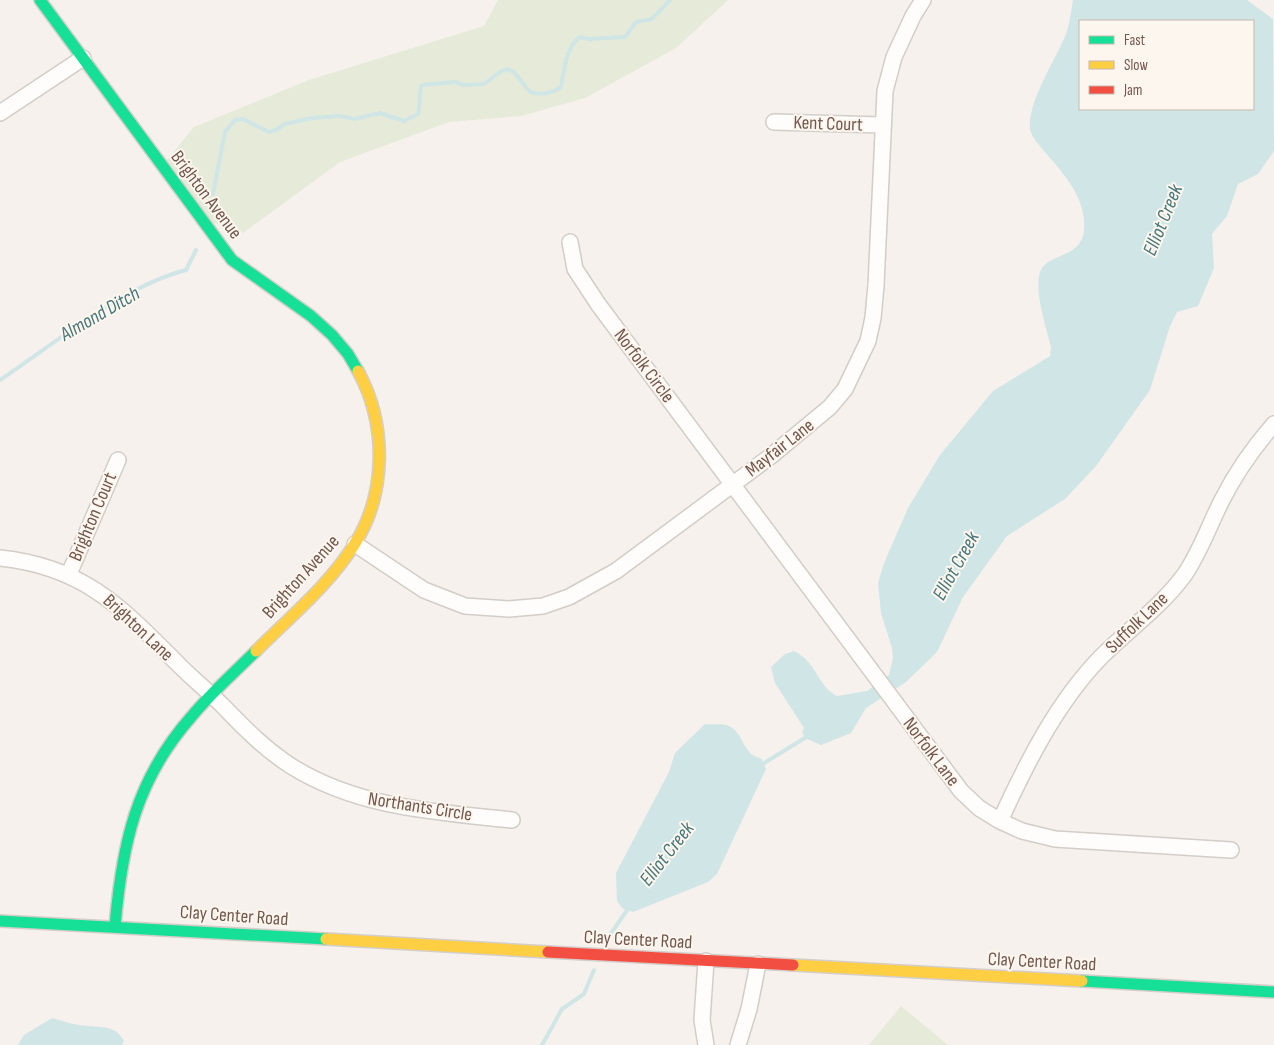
<svg xmlns="http://www.w3.org/2000/svg" width="1274" height="1045" font-family="'Sofia Sans Condensed',sans-serif">
<rect width="100%" height="100%" fill="#f6f1ec"/>
<path fill="#e5ebd8" d="M 498,0 L 728,0 L 676,48 L 585,98 L 521,116 L 449,122 L 340,162 L 243,233 L 211,222 L 167,160 L 194,127 L 309,80 L 484,26 Z
M 901,1006 L 948,1045 L 869,1045 Z"/>
<path fill="#d0e5e5" fill-rule="evenodd" d="M 1073,0 L 1247,0 L 1273,19 L 1274,151 L 1258,174 L 1238,184 L 1227,216 L 1212,234 L 1214,268 L 1198,306 L 1177,312 L 1170,326 L 1150,390 L 1096,466 L 1065,499 L 1007,536 L 963,597 L 937,652 L 906,682 L 866,708 L 851,733 L 821,745 L 805,738 L 802,732 L 804,728 L 775,683 L 771,667 L 785,654 L 794,651 C 818,663 817,686 837,696 L 867,691 L 889,675 L 893,658 L 892,648 L 881,613 L 878,583 L 884,563 L 908,508 L 940,455 L 993,391 L 1050,356 L 1051,347 C 1046,327 1034,291 1040,272 C 1046,253 1082,259 1084,230 C 1087,198 1063,173 1044,151 C 1038,143 1032,138 1030,129 C 1027,103 1056,59 1066,34 C 1070,23 1071,11 1073,0 ZM 1080,21 L 1253,21 L 1253,109 L 1080,109 Z
M 705,724 C 712,725 723,723 729,726 C 744,733 743,756 761,758 L 766,769 L 717,874 L 708,882 L 633,912 L 622,908 L 617,901 L 616,873 L 669,772 L 675,753 Z
M 52,1018 C 61,1020 70,1024 79,1025 C 96,1028 115,1023 124,1041 L 122,1045 L 18,1045 L 24,1035 Z"/>
<g fill="none" stroke-linecap="round" stroke-linejoin="round">
<path stroke="#d0e5e5" stroke-width="4" d="M 213,194 L 225,132 L 235,120 L 243,119 L 269,132 L 276,130 L 285,124 L 312,118 L 339,116 L 355,119 L 380,113 L 404,121 L 418,114 C 421,105 418,93 422,85 L 455,82 L 464,85 L 484,84 L 500,72 L 507,69 L 514,72 L 530,92 C 542,95 550,94 561,87 C 564,71 566,46 580,37 L 589,39 L 625,37 L 636,22 L 652,19 L 670,0
M 0,380 C 56,343 121,287 186,270 L 196,250
M 761,765 L 808,736
M 607,939 L 630,906
M 542,1045 L 562,1009 L 584,994 L 594,970"/>
<g stroke="#d3cdc7" stroke-width="18">
<path id="street" d="M 0,113 L 83,58
M 774,122 L 882,125
M 570,242 L 575,269 L 598,304 L 961,791 L 979,808 L 1000,821 L 1022,831 L 1055,839 L 1231,850
M 355,544 L 424,590 L 465,606 L 509,609 L 543,606 L 569,597 L 616,571 L 771,456 L 830,407 L 845,389 L 868,341 L 873,318 L 876,285 L 885,91 L 894,57 L 913,16 L 923,0
M 0,558 C 85,567 122,608 179,665 C 194,680 209,692 223,706 C 245,729 265,749 291,766 C 358,808 436,812 512,820
M 69,574 L 118,460
M 1000,821 C 1026,764 1057,702 1101,657 C 1129,629 1162,606 1185,574 C 1200,552 1209,526 1221,502 C 1235,474 1253,448 1274,424
M 706,961 L 702,1020 L 706,1045
M 738,1045 L 749,1009 L 758,964"/>
</g>
<g stroke="#d5cec8" stroke-width="14">
<path id="fast" d="M 40,0 L 232,260 L 311,316 L 332,335 L 348,354 L 358,371
M 0,921 L 326,939
M 115,926 C 122,844 136,779 192,716 C 211,693 235,672 256,651
M 1082,981 L 1274,992"/>
</g>
<g stroke="#d5cec8" stroke-width="14">
<path id="slow" d="M 256,651 C 289,618 329,585 354,545 C 387,494 387,424 358,371
M 326,939 L 548,952
M 793,965 L 1082,981"/>
</g>
<g stroke="#d5cec8" stroke-width="14">
<path id="jam" d="M 548,952 L 793,965"/>
</g>
<use href="#street" stroke="#fefdfc" stroke-width="15"/>
<use href="#fast" stroke="#16e098" stroke-width="11"/>
<use href="#slow" stroke="#ffcf43" stroke-width="11"/>
<use href="#jam" stroke="#f24e42" stroke-width="11"/>
</g>
<g text-anchor="middle" dominant-baseline="central" stroke-width="4" stroke-linejoin="round" paint-order="stroke">
<g font-size="19" fill="#72584f" stroke="#fdf6ee">
<text transform="translate(828 124) rotate(2)">Kent Court</text>
<text transform="translate(206 195) rotate(53)">Brighton Avenue</text>
<text transform="translate(644 366) rotate(53)">Norfolk Circle</text>
<text transform="translate(780 448) rotate(-38)">Mayfair Lane</text>
<text transform="translate(93 517) rotate(-67)">Brighton Court</text>
<text transform="translate(301 577) rotate(-48)">Brighton Avenue</text>
<text transform="translate(1137 623) rotate(-44)">Suffolk Lane</text>
<text transform="translate(138 628) rotate(43)">Brighton Lane</text>
<text transform="translate(931 752) rotate(53)">Norfolk Lane</text>
<text transform="translate(420 807) rotate(9)">Northants Circle</text>
<text transform="translate(234 916) rotate(4)">Clay Center Road</text>
<text transform="translate(638 940) rotate(3)">Clay Center Road</text>
<text transform="translate(1042 962) rotate(3)">Clay Center Road</text>
</g>
<g font-size="20" font-style="italic" fill="#47777b" stroke="#fdf6ee">
<text transform="translate(1163 220) rotate(-68)">Elliot Creek</text>
<text transform="translate(100 314) rotate(-30)">Almond Ditch</text>
<text transform="translate(956 566) rotate(-61)">Elliot Creek</text>
<text transform="translate(667 854) rotate(-52)">Elliot Creek</text>
</g>
</g>
<rect x="1079" y="20" width="175" height="90" fill="#fdf6ee" stroke="#c5b7ae"/>
<rect x="1089" y="36" width="25" height="8" fill="#16e098" stroke="#c5b7ae"/>
<text x="1124" y="45" font-size="15" fill="#72584f">Fast</text>
<rect x="1089" y="61" width="25" height="8" fill="#ffcf43" stroke="#c5b7ae"/>
<text x="1124" y="70" font-size="15" fill="#72584f">Slow</text>
<rect x="1089" y="86" width="25" height="8" fill="#f24e42" stroke="#c5b7ae"/>
<text x="1124" y="95" font-size="15" fill="#72584f">Jam</text>
</svg>
